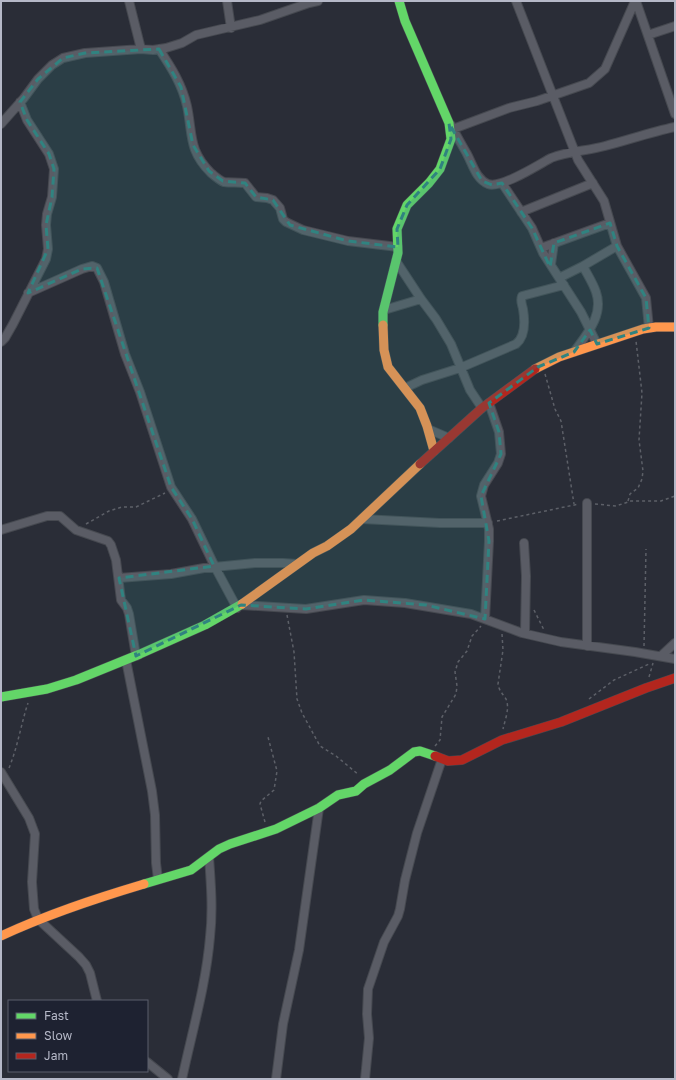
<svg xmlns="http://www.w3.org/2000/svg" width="676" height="1080" font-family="'Golos Text',sans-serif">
<rect width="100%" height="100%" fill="#2a2d37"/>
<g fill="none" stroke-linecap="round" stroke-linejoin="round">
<g stroke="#464950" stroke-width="10">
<path id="street" d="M 129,1 L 141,49
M 227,1 L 231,28
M 516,1 L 578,160 L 604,201 L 617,246 L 646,298 L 649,328
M 636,1 L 675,114
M 648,35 L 675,26
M 159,49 C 171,67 182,84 187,106 C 193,135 188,150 211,173 C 215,176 219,180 224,182 C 231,183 238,182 245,183 L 256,197 L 267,198 L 273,200 L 280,208 L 283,219 L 286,222 L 303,230 L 348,241 L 398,247
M 1,124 L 24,98 L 38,79 L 52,65 L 63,58 L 85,53 L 141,49 L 153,50 L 166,48 L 182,43 L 196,35 L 260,20 L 309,3 L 318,1
M 451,125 C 456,135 462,145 467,154 C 473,165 476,179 488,184 C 501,189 538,165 551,158 C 568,151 587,151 605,146 C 628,140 651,132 675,127
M 453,129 L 509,108 L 537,101 L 589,83 L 605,69 L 635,1
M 502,183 L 532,228 L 543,253 L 581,312 L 597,344
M 521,212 L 593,183
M 541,248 L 610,223
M 396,261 L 421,299 L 436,319 L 451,344 L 470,390 L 482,408
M 551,264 L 554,243
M 559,278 L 583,266 L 617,246
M 28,293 L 82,269 L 92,266 L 97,268 L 104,282 L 125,354 L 140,392 L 171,487 L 192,519 L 215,567 L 237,608
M 384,310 L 421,299
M 1,342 L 5,338 L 13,324 L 46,259 L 48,249 L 46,225 L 47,214 L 52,197 L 54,169 L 49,154 L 27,120 L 20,102
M 574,352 C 587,334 604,315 596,292 C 593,283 587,274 583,266
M 405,388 L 422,380 L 460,368 L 516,344 C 526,336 525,321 523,309 C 522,304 520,301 522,296 L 564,285
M 428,429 L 449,438
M 587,503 L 587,646
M 362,519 L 440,523 L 488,523
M 1,530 L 47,516 L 60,516 L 76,530 L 108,541 L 111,545 L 116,560 L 121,600 L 127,608 L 129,614 L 136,656
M 524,543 L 526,576 L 525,633
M 119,578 L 171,574 L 204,568 L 255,563 L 283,563 L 297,564
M 241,605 L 306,609 L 364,600 L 405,603 L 471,614 L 522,633 L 561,642 L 635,652 L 675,659
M 485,619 L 489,541 L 489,529 L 481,496 L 484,485 L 498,463 L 501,454 L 499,432 L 489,403
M 661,656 L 675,643
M 126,660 L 152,791 L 155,815 L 156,863 L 158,879
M 1,772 L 29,818 L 35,834 L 32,882 L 34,909 L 38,919 L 79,957 L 86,965 L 90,973 L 97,1001
M 147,1062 L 168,1079
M 182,1079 C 192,1032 206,985 210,937 C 213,911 211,884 209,857
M 276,1079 L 283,1024 L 299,950 L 319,808
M 365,1079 L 369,1038 L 367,1014 L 368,989 L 384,942 L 398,916 L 400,909 L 405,880 L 417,833 L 442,759"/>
</g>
<g stroke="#464950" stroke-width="10">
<path id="fast" d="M 383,325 L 383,312 L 398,253 L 397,229 L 407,205 L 429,183 L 440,169 L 451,139 L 449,123 L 405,21 L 399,1
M 1,697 L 47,689 L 76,680 L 140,654 L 205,625 L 242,604
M 144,884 L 191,870 L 219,849 L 230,844 L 276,829 L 319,808 L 338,795 L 356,791 L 364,784 L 390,770 L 414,752 L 420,751 L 435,756"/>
</g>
<g stroke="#464950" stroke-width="10">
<path id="slow" d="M 383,325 L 384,350 L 388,367 L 420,408 L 427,426 L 434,451
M 535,369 L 559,357 L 643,329 L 656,327 L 675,327
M 242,604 L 313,553 L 327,546 L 351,529 L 420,464
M 1,936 C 48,914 94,899 144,884"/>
</g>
<g stroke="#464950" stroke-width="10">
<path id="jam" d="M 420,464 L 482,408 L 535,369
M 435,756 L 448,761 L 462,760 L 502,740 L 561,722 L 646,688 L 675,678"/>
</g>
<path stroke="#5d6068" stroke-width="1.5" stroke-dasharray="3 3" stroke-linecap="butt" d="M 545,374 L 555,409 L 561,421 L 574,504
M 628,501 L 630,494 L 638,488 L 642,479 L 643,471 L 639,440 L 642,393 L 636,341
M 595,504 L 616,506 L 631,501 L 661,501 L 675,496
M 497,521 L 579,504
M 86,524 L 109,511 L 122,507 L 136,507 L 165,493
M 534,610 L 544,630
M 287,615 L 294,652 L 297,699 L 302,713 L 320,746 L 336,756 L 359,775
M 502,634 L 503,650 L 498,684 C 499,691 503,694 506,699 C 510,708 505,720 503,729
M 644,646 L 646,549
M 649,677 L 653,663
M 589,699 L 614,680 L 649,664
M 435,746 L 440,740 L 442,717 L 456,694 L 457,686 L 455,672 L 458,662 L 467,651 L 472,636 L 481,626
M 9,768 C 18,746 21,724 28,703
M 265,822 L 260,804 L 261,801 L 274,790 L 277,771 L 268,737"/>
<use href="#street" stroke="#5a5c65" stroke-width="8"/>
<use href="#fast" stroke="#63d668" stroke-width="9"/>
<use href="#slow" stroke="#ff974d" stroke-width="9"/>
<use href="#jam" stroke="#b3261e" stroke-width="9"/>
</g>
<path fill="#308380" fill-opacity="0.2" stroke="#308380" stroke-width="3" stroke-dasharray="8 5" stroke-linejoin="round" d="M 159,49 L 181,87 L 193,145 L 209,171 L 223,181 L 245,183 L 256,197 L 273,200 L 290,225 L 348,241 L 398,247 L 397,229 L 407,205 L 440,169 L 451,139 L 449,123 L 482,181 L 492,185 L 502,183 L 532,228 L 550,267 L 554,243 L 610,223 L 617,246 L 646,298 L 649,328 L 597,344 L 590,330 L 574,352 L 538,367 L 489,403 L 499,432 L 501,454 L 481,496 L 489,541 L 485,619 L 426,605 L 364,600 L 306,609 L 241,605 L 136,656 L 119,578 L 214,566 L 192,519 L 171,487 L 97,268 L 82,269 L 28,293 L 48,249 L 46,225 L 52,197 L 54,169 L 49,154 L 27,120 L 20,102 L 38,79 L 63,58 L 85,53 Z"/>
<rect width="676" height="1080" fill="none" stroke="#b5b8c7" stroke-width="4"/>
<rect x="8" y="1000" width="140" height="72" fill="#1e2231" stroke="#5a5e6d"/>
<rect x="16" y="1013" width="20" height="6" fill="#63d668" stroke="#5a5e6d"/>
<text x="44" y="1020" font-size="12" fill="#b5b8c7">Fast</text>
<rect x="16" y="1033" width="20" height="6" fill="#ff974d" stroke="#5a5e6d"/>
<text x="44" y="1040" font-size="12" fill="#b5b8c7">Slow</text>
<rect x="16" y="1053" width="20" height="6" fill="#b3261e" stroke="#5a5e6d"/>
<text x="44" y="1060" font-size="12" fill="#b5b8c7">Jam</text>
</svg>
